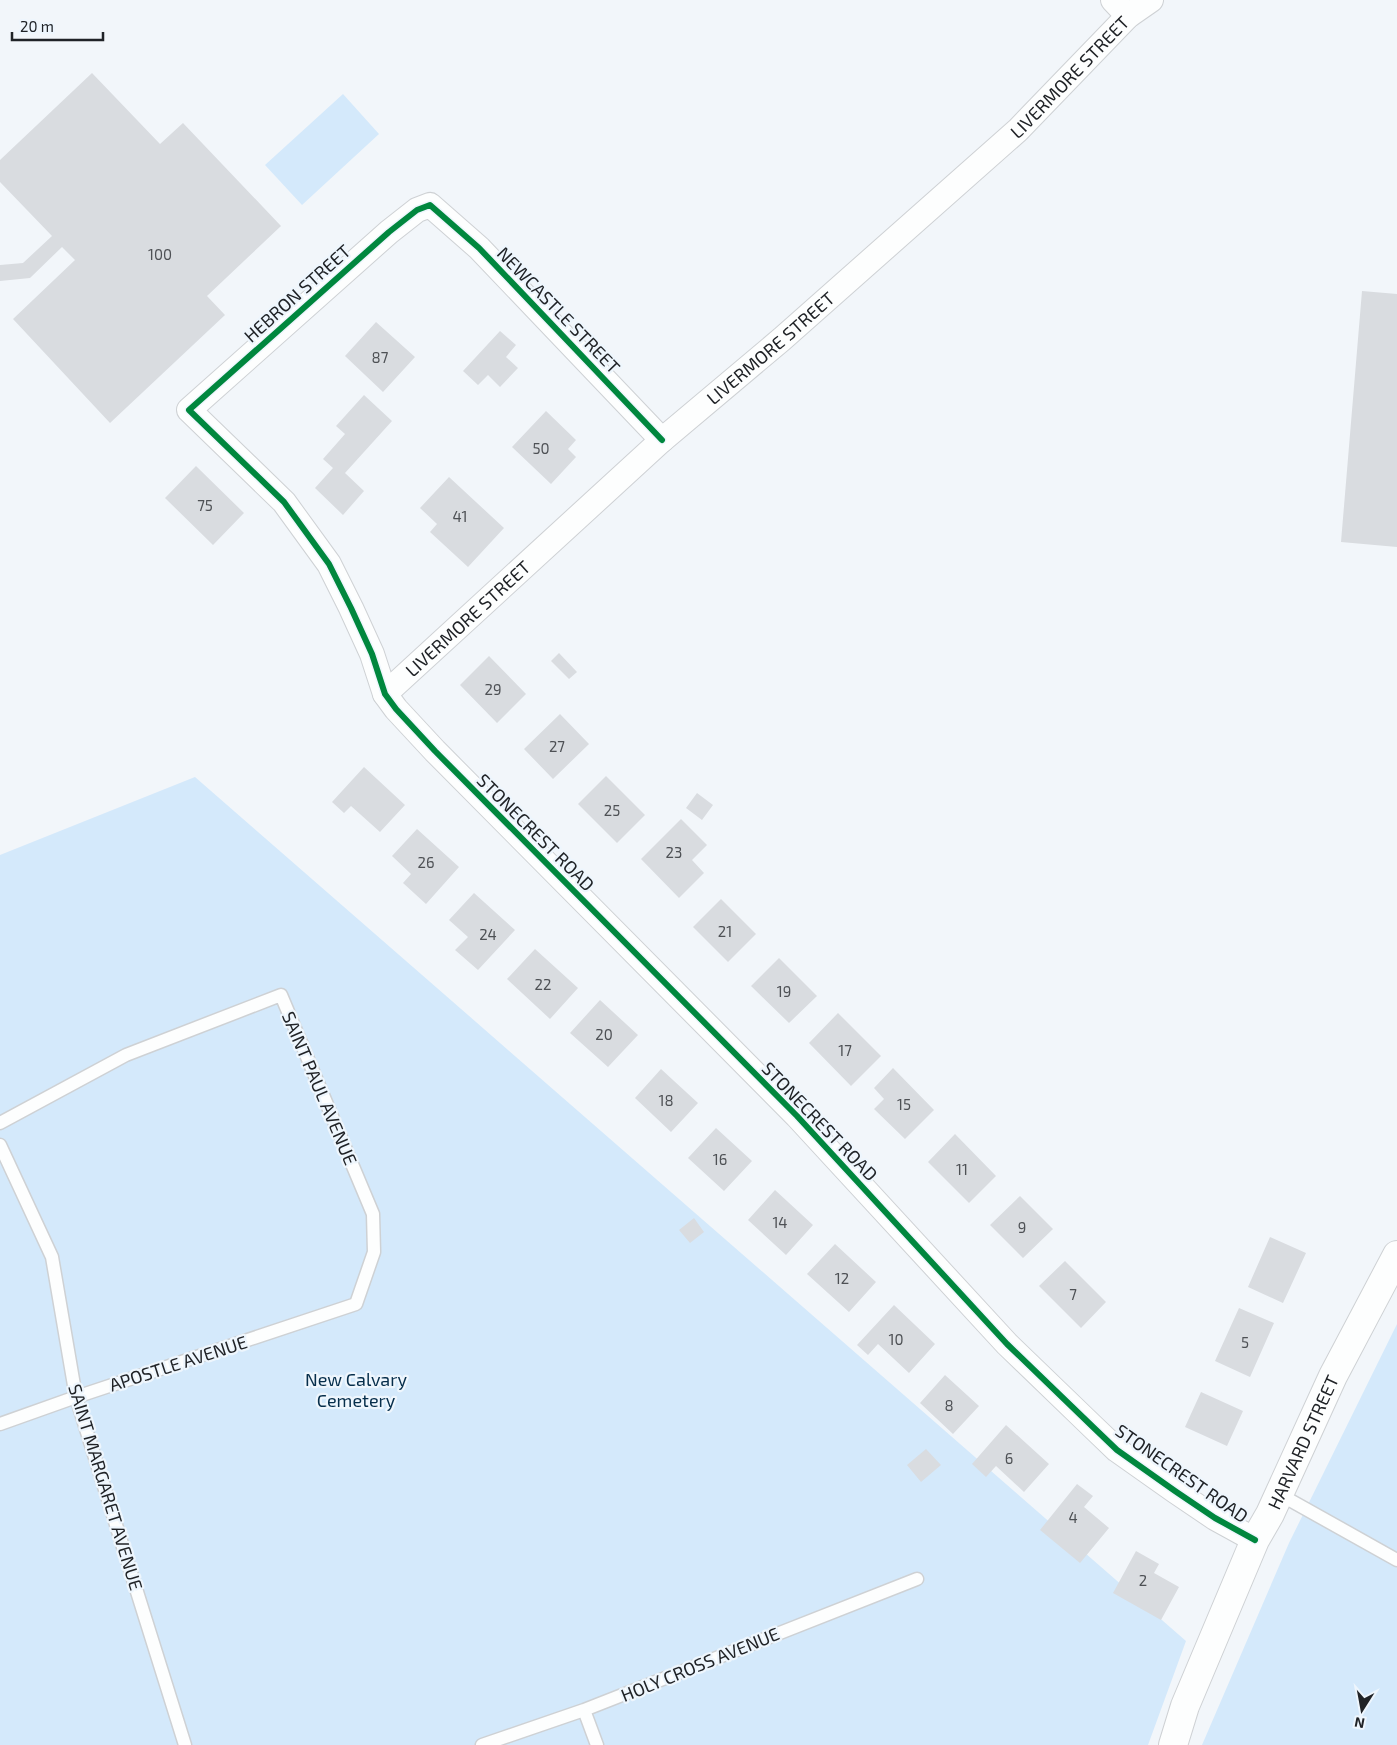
<svg xmlns="http://www.w3.org/2000/svg" width="1397" height="1745" font-family="'Exo 2',sans-serif">
<rect width="100%" height="100%" fill="#f2f6fa"/>
<path fill="#d4e9fb" d="M 343,94 L 379,134 L 302,205 L 265,165 Z
M 195,777 L 1186,1641 L 1148,1745 L 0,1745 L 0,855 Z
M 1397,1324 L 1397,1745 L 1202,1745 L 1289,1543 Z"/>
<path fill="#d9dce0" d="M 92,73 L 160,144 L 183,123 L 281,226 L 207,296 L 225,315 L 110,423 L 13,319 L 75,260 L 62,247 L 30,278 L 0,281 L 0,265 L 23,263 L 52,236 L 0,182 L 0,160 Z
M 1362,291 L 1397,294 L 1397,547 L 1341,542 Z
M 376,322 L 415,357 L 383,392 L 345,356 Z
M 500,331 L 516,345 L 506,357 L 518,368 L 500,387 L 488,375 L 478,385 L 463,371 Z
M 364,395 L 392,421 L 345,473 L 364,491 L 343,515 L 315,488 L 333,468 L 323,459 L 345,434 L 336,426 Z
M 546,411 L 576,440 L 568,449 L 576,457 L 551,484 L 512,447 Z
M 196,466 L 244,513 L 213,545 L 165,498 Z
M 449,477 L 504,528 L 468,567 L 430,532 L 437,524 L 420,508 Z
M 559,653 L 577,672 L 569,679 L 551,661 Z
M 489,656 L 526,694 L 497,723 L 460,685 Z
M 560,714 L 589,744 L 553,779 L 524,749 Z
M 364,767 L 405,805 L 380,832 L 351,806 L 344,813 L 332,802 Z
M 606,776 L 645,815 L 617,843 L 578,804 Z
M 697,793 L 713,805 L 702,820 L 686,808 Z
M 681,819 L 707,845 L 692,860 L 704,873 L 679,898 L 641,859 Z
M 417,829 L 459,867 L 426,904 L 403,883 L 411,874 L 392,856 Z
M 474,893 L 515,930 L 478,970 L 455,950 L 468,937 L 449,920 Z
M 721,899 L 756,934 L 728,962 L 693,927 Z
M 535,949 L 578,988 L 550,1019 L 507,979 Z
M 779,958 L 817,996 L 789,1023 L 751,986 Z
M 600,1000 L 638,1035 L 608,1067 L 570,1033 Z
M 838,1013 L 881,1056 L 851,1086 L 809,1043 Z
M 893,1068 L 934,1110 L 905,1139 L 874,1109 L 884,1099 L 874,1088 Z
M 661,1069 L 698,1103 L 671,1132 L 635,1098 Z
M 716,1128 L 752,1161 L 724,1191 L 688,1158 Z
M 955,1134 L 996,1176 L 969,1203 L 928,1162 Z
M 775,1190 L 813,1225 L 786,1255 L 748,1220 Z
M 1020,1196 L 1053,1229 L 1023,1258 L 990,1225 Z
M 694,1218 L 704,1232 L 690,1243 L 679,1230 Z
M 1270,1237 L 1306,1253 L 1283,1303 L 1248,1287 Z
M 835,1244 L 876,1282 L 849,1312 L 807,1274 Z
M 1065,1261 L 1106,1302 L 1081,1328 L 1039,1286 Z
M 894,1305 L 935,1344 L 909,1373 L 878,1344 L 868,1355 L 857,1345 Z
M 1239,1308 L 1274,1323 L 1250,1377 L 1215,1361 Z
M 945,1375 L 979,1406 L 953,1434 L 920,1403 Z
M 1201,1392 L 1243,1411 L 1227,1446 L 1185,1427 Z
M 1006,1425 L 1049,1464 L 1024,1492 L 996,1466 L 986,1477 L 972,1464 Z
M 926,1449 L 941,1465 L 921,1482 L 907,1465 Z
M 1077,1484 L 1093,1496 L 1084,1507 L 1109,1528 L 1080,1563 L 1040,1530 Z
M 1136,1551 L 1159,1564 L 1154,1573 L 1179,1587 L 1161,1620 L 1113,1593 Z"/>
<g fill="none" stroke-linecap="round" stroke-linejoin="round">
<g stroke="#ced1d4" stroke-width="15">
<path id="lane" d="M 0,1123 L 126,1055 L 281,995 L 373,1214 L 374,1252 L 356,1304 L 76,1397 L 0,1424
M 0,1145 L 52,1257 L 76,1397 L 185,1745
M 1279,1494 L 1397,1560
M 584,1710 L 597,1745
M 482,1745 L 584,1710 L 917,1579"/>
</g>
<g stroke="#ced1d4" stroke-width="26">
<g id="street">
<path d="M 1113,0 L 1128,16"/>
<path d="M 662,440 L 479,248 L 430,205 L 417,210 L 389,232 L 189,410 L 284,502 L 329,564 L 351,608 L 372,654 L 385,694 L 396,709 L 435,751 L 797,1116 L 1007,1344 L 1093,1427 L 1117,1450 L 1175,1491 L 1215,1518 L 1255,1540"/>
<path id="s1" d="M 385,694 L 662,440 L 782,339 L 1018,130 L 1128,16 L 1151,0"/>
</g>
</g>
<g stroke="#ced1d4" stroke-width="30">
<g id="secondary">
<path id="s2" d="M 1173,1745 L 1185,1706 L 1255,1540 L 1270,1514 L 1333,1376 L 1397,1255"/>
</g>
</g>
<use href="#lane" stroke="#fdfefe" stroke-width="12"/>
<use href="#street" stroke="#fdfefe" stroke-width="24"/>
<use href="#secondary" stroke="#fdfefe" stroke-width="28"/>
<g stroke="#eef6fd" stroke-width="9">
<path id="cycleway" d="M 662,440 L 479,248 L 430,205 L 417,210 L 389,232 L 189,410 L 284,502 L 329,564 L 351,608 L 372,654 L 385,694 L 396,709 L 435,751 L 797,1116 L 1007,1344 L 1093,1427 L 1117,1450 L 1175,1491 L 1215,1518 L 1255,1540"/>
</g>
<use href="#cycleway" stroke="#00873e" stroke-width="6"/>
</g>
<g text-anchor="middle" dominant-baseline="central" stroke-width="4.5" stroke-linejoin="round" paint-order="stroke">
<g font-size="15" fill="#4e5155">
<text x="160" y="254">100</text>
<text x="380" y="357">87</text>
<text x="541" y="448">50</text>
<text x="205" y="505">75</text>
<text x="460" y="516">41</text>
<text x="493" y="689">29</text>
<text x="557" y="746">27</text>
<text x="612" y="810">25</text>
<text x="674" y="852">23</text>
<text x="426" y="862">26</text>
<text x="725" y="931">21</text>
<text x="488" y="934">24</text>
<text x="543" y="984">22</text>
<text x="784" y="991">19</text>
<text x="604" y="1034">20</text>
<text x="845" y="1050">17</text>
<text x="666" y="1100">18</text>
<text x="904" y="1104">15</text>
<text x="720" y="1159">16</text>
<text x="962" y="1169">11</text>
<text x="780" y="1222">14</text>
<text x="1022" y="1227">9</text>
<text x="842" y="1278">12</text>
<text x="1073" y="1294">7</text>
<text x="896" y="1339">10</text>
<text x="1245" y="1342">5</text>
<text x="949" y="1405">8</text>
<text x="1009" y="1458">6</text>
<text x="1073" y="1517">4</text>
<text x="1143" y="1580">2</text>
</g>
<g font-size="18" fill="#202327" stroke="#eef6fd">
<text stroke="none"><textPath href="#s1" startOffset="922">LIVERMORE STREET</textPath></text>
<text transform="translate(297 293) rotate(-42)">HEBRON STREET</text>
<text transform="translate(559 310) rotate(46)">NEWCASTLE STREET</text>
<text stroke="none"><textPath href="#s1" startOffset="518">LIVERMORE STREET</textPath></text>
<text stroke="none"><textPath href="#s1" startOffset="112">LIVERMORE STREET</textPath></text>
<text transform="translate(536 832) rotate(45)">STONECREST ROAD</text>
<text transform="translate(320 1088) rotate(67)">SAINT PAUL AVENUE</text>
<text transform="translate(820 1121) rotate(46)">STONECREST ROAD</text>
<text transform="translate(178 1363) rotate(-18)">APOSTLE AVENUE</text>
<text stroke="none"><textPath href="#s2" startOffset="330">HARVARD STREET</textPath></text>
<text transform="translate(1182 1473) rotate(35)">STONECREST ROAD</text>
<text transform="translate(106 1487) rotate(73)">SAINT MARGARET AVENUE</text>
<text transform="translate(700 1664) rotate(-22)">HOLY CROSS AVENUE</text>
</g>
<g font-size="18" fill="#062e4b" stroke="#eef6fd">
<text x="356" y="1379">New Calvary<tspan x="356" dy="21">Cemetery</tspan></text>
</g>
</g>
<g transform="translate(1362 1710) rotate(191)" stroke="#eef6fd" stroke-width="4" paint-order="stroke">
<path d="M0-4L9 19L0 12L-9 19Z" fill="#202327"/>
<text y="-8" font-size="14" font-weight="bold" text-anchor="middle" fill="#202327">N</text>
</g>
<path d="M12 32v8h91v-8" fill="none" stroke="#202327" stroke-width="2.5"/>
<text x="20" y="32" font-size="15" fill="#202327" stroke="#eef6fd" stroke-width="4" paint-order="stroke">20 m</text>
</svg>
